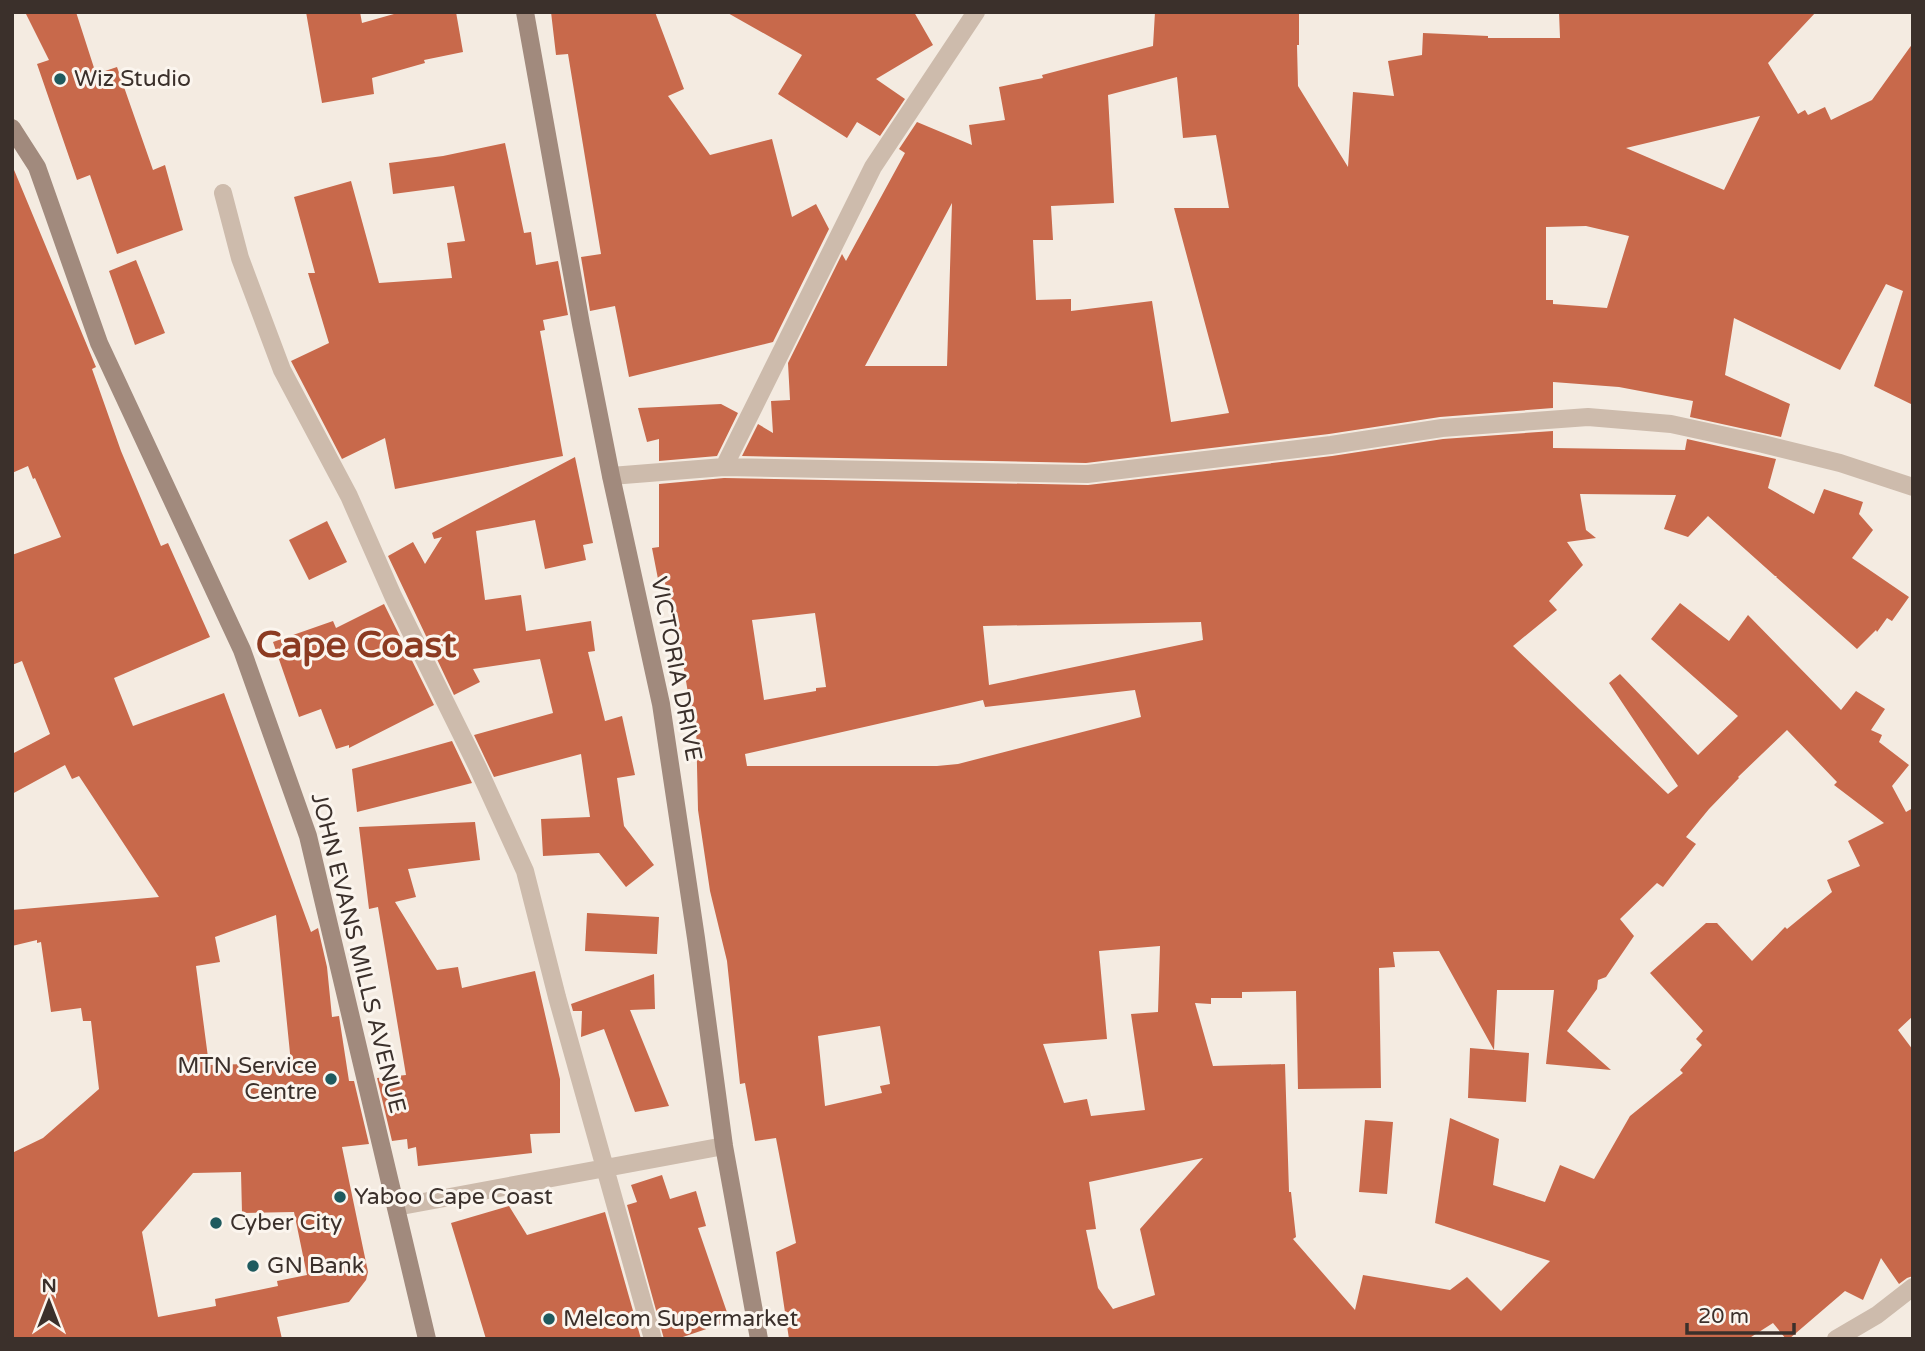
<svg xmlns="http://www.w3.org/2000/svg" width="1925" height="1351" font-family="'Varela Round',sans-serif">
<rect width="100%" height="100%" fill="#f4ebe1"/>
<path fill="#c8694b" fill-rule="evenodd" d="M 25,12 L 76,12 L 96,74 L 117,67 L 153,170 L 165,165 L 183,230 L 117,254 L 90,175 L 77,180 L 37,64 L 49,60 Z
M 306,12 L 360,12 L 362,23 L 401,12 L 456,12 L 463,52 L 424,60 L 425,63 L 372,78 L 374,94 L 322,103 Z
M 551,12 L 655,12 L 684,89 L 668,96 L 710,155 L 772,139 L 792,217 L 816,204 L 829,229 L 773,342 L 629,377 L 615,306 L 590,311 L 581,257 L 601,254 L 568,54 L 556,55 Z
M 726,12 L 914,12 L 933,45 L 876,79 L 905,99 L 880,136 L 857,122 L 847,138 L 778,94 L 802,55 Z
M 1155,12 L 1299,12 L 1299,45 L 1297,45 L 1298,86 L 1348,167 L 1353,92 L 1394,96 L 1388,61 L 1422,55 L 1423,33 L 1488,36 L 1488,38 L 1560,38 L 1559,12 L 1816,12 L 1768,63 L 1798,114 L 1805,110 L 1808,115 L 1825,107 L 1831,120 L 1872,100 L 1913,43 L 1913,405 L 1874,386 L 1903,291 L 1886,284 L 1840,370 L 1734,318 L 1725,375 L 1790,404 L 1781,437 L 1690,417 L 1693,401 L 1619,387 L 1553,382 L 1553,408 L 1440,417 L 1329,434 L 1086,463 L 742,456 L 758,424 L 773,433 L 771,401 L 790,400 L 788,363 L 842,254 L 846,261 L 905,153 L 899,149 L 917,122 L 972,145 L 969,125 L 1005,120 L 999,87 L 1043,78 L 1042,75 L 1153,46 ZM 1177,77 L 1183,138 L 1216,135 L 1229,208 L 1174,208 L 1229,413 L 1171,422 L 1152,301 L 1071,311 L 1071,299 L 1036,300 L 1033,240 L 1053,240 L 1051,206 L 1114,203 L 1108,95 ZM 1760,116 L 1724,190 L 1626,148 ZM 952,203 L 947,366 L 865,366 ZM 1586,226 L 1629,236 L 1607,308 L 1553,304 L 1553,300 L 1546,300 L 1546,227 Z
M 505,143 L 524,233 L 531,232 L 536,265 L 558,261 L 568,315 L 543,320 L 545,330 L 540,331 L 563,456 L 395,489 L 385,438 L 342,459 L 291,361 L 329,343 L 308,273 L 315,273 L 294,197 L 351,181 L 379,283 L 452,278 L 447,243 L 465,241 L 454,186 L 393,194 L 389,163 L 443,156 Z
M 12,165 L 96,367 L 92,369 L 121,451 L 161,546 L 168,543 L 210,637 L 114,678 L 133,726 L 224,693 L 311,932 L 318,928 L 327,967 L 332,1017 L 339,1016 L 349,1081 L 354,1081 L 369,1144 L 342,1147 L 368,1272 L 366,1280 L 349,1302 L 277,1317 L 282,1339 L 12,1339 L 12,1153 L 43,1138 L 99,1089 L 91,1021 L 83,1021 L 81,1008 L 51,1012 L 41,942 L 37,943 L 37,940 L 12,946 L 12,910 L 159,897 L 79,776 L 72,779 L 65,765 L 12,794 L 12,754 L 50,734 L 22,661 L 12,665 L 12,555 L 61,537 L 35,478 L 33,479 L 28,466 L 12,473 ZM 276,915 L 291,1063 L 209,1065 L 196,966 L 220,962 L 215,937 ZM 241,1172 L 242,1213 L 294,1212 L 307,1275 L 277,1281 L 278,1286 L 215,1299 L 216,1306 L 158,1317 L 142,1232 L 193,1173 Z
M 136,260 L 165,333 L 135,345 L 109,271 Z
M 721,404 L 738,413 L 717,456 L 659,461 L 659,439 L 647,442 L 638,408 Z
M 1553,431 L 1553,448 L 1685,450 L 1687,439 L 1776,459 L 1768,488 L 1814,514 L 1824,489 L 1863,502 L 1859,514 L 1873,530 L 1852,558 L 1909,597 L 1892,621 L 1887,618 L 1877,632 L 1876,630 L 1857,649 L 1776,577 L 1777,576 L 1775,576 L 1708,516 L 1688,537 L 1664,529 L 1676,495 L 1580,494 L 1586,530 L 1596,538 L 1567,542 L 1583,565 L 1549,601 L 1557,610 L 1513,646 L 1668,794 L 1678,786 L 1609,683 L 1620,674 L 1698,755 L 1738,716 L 1651,639 L 1680,603 L 1729,641 L 1748,615 L 1841,710 L 1856,691 L 1885,709 L 1871,730 L 1882,735 L 1879,742 L 1909,765 L 1892,786 L 1906,812 L 1913,808 L 1913,1016 L 1898,1030 L 1913,1050 L 1913,1276 L 1907,1278 L 1899,1284 L 1881,1258 L 1863,1300 L 1845,1291 L 1789,1339 L 1786,1339 L 1773,1323 L 1748,1339 L 789,1339 L 776,1252 L 796,1243 L 776,1138 L 755,1141 L 745,1083 L 740,1084 L 727,961 L 710,891 L 698,810 L 696,722 L 693,723 L 673,603 L 669,603 L 664,578 L 658,579 L 652,548 L 659,547 L 659,484 L 724,478 L 1088,485 L 1332,456 L 1443,439 ZM 815,613 L 826,687 L 816,688 L 816,691 L 764,700 L 752,620 ZM 1201,622 L 1203,640 L 989,685 L 983,626 ZM 1135,690 L 1141,717 L 958,764 L 937,766 L 747,766 L 745,754 L 983,700 L 985,707 ZM 1787,730 L 1837,782 L 1834,785 L 1884,823 L 1848,841 L 1860,866 L 1827,880 L 1832,892 L 1787,929 L 1785,927 L 1752,961 L 1717,923 L 1706,923 L 1650,973 L 1703,1031 L 1696,1039 L 1702,1045 L 1680,1070 L 1683,1073 L 1630,1116 L 1594,1179 L 1560,1165 L 1545,1202 L 1493,1185 L 1499,1139 L 1450,1118 L 1435,1223 L 1550,1261 L 1501,1311 L 1467,1277 L 1450,1290 L 1363,1275 L 1355,1310 L 1293,1239 L 1296,1237 L 1291,1192 L 1289,1192 L 1285,1064 L 1213,1066 L 1195,1003 L 1211,1004 L 1211,998 L 1242,998 L 1242,992 L 1296,991 L 1298,1089 L 1381,1088 L 1379,968 L 1395,967 L 1393,952 L 1439,951 L 1494,1050 L 1470,1048 L 1468,1098 L 1526,1102 L 1529,1053 L 1494,1050 L 1497,990 L 1554,990 L 1546,1064 L 1611,1070 L 1567,1031 L 1597,989 L 1598,980 L 1606,977 L 1634,936 L 1620,919 L 1657,883 L 1663,887 L 1696,844 L 1686,837 L 1709,809 L 1739,778 L 1738,777 ZM 1160,946 L 1158,1012 L 1131,1014 L 1145,1110 L 1091,1116 L 1087,1099 L 1064,1103 L 1043,1044 L 1107,1039 L 1099,951 ZM 880,1026 L 890,1084 L 880,1086 L 882,1093 L 825,1106 L 818,1036 ZM 1203,1158 L 1140,1229 L 1155,1295 L 1113,1309 L 1098,1288 L 1086,1230 L 1096,1229 L 1089,1182 Z
M 575,457 L 593,543 L 583,545 L 586,560 L 545,569 L 535,520 L 476,531 L 485,600 L 521,595 L 526,631 L 591,621 L 595,651 L 588,652 L 605,721 L 622,716 L 635,775 L 617,778 L 624,826 L 654,865 L 626,887 L 599,853 L 543,856 L 541,819 L 590,817 L 581,754 L 494,777 L 474,735 L 553,713 L 540,659 L 473,669 L 480,682 L 454,695 L 388,556 L 413,542 L 425,564 L 442,537 L 434,539 L 432,533 Z
M 327,521 L 347,562 L 309,580 L 289,540 Z
M 384,604 L 434,705 L 349,748 L 349,745 L 336,749 L 321,709 L 299,717 L 273,642 L 333,621 L 336,628 Z
M 452,741 L 472,783 L 357,812 L 352,769 Z
M 475,822 L 480,860 L 408,869 L 416,897 L 395,902 L 437,970 L 458,967 L 462,988 L 535,971 L 560,1079 L 560,1133 L 530,1134 L 532,1153 L 418,1166 L 416,1147 L 408,1149 L 407,1139 L 392,1141 L 377,1078 L 406,1075 L 378,907 L 369,909 L 359,827 Z
M 587,913 L 659,917 L 657,954 L 585,951 Z
M 654,974 L 655,1009 L 630,1010 L 669,1106 L 635,1112 L 604,1029 L 581,1037 L 582,1011 L 573,1011 L 571,1004 Z
M 1365,1120 L 1393,1122 L 1387,1194 L 1359,1192 Z
M 662,1175 L 670,1199 L 696,1191 L 706,1226 L 698,1228 L 730,1321 L 677,1339 L 664,1339 L 627,1205 L 637,1202 L 631,1185 Z
M 509,1206 L 527,1235 L 605,1212 L 641,1339 L 486,1339 L 451,1223 Z"/>
<g fill="none" stroke-linecap="round" stroke-linejoin="round">
<path stroke="#cdbbac" stroke-width="18" d="M 223,193 L 240,258 L 282,370 L 349,496 L 393,596 L 478,768 L 525,871 L 557,997 L 653,1339
M 724,467 L 873,167 L 976,12
M 611,476 L 724,467 L 1087,474 L 1331,445 L 1442,428 L 1588,417 L 1671,424 L 1763,444 L 1840,463 L 1913,487
M 396,1207 L 724,1146
M 1836,1339 L 1877,1315 L 1913,1287"/>
<path stroke="#a18a7d" stroke-width="18" d="M 525,12 L 581,324 L 611,476 L 661,704 L 696,938 L 724,1146 L 759,1339
M 12,128 L 37,167 L 99,343 L 242,650 L 308,836 L 427,1339"/>
</g>
<g fill="#1f5a5e" stroke="#fbf5ee" stroke-width="2.5">
<circle cx="60" cy="79" r="7"/>
<circle cx="331" cy="1079" r="7"/>
<circle cx="340" cy="1197" r="7"/>
<circle cx="216" cy="1223" r="7"/>
<circle cx="253" cy="1266" r="7"/>
<circle cx="549" cy="1319" r="7"/>
</g>
<g text-anchor="middle" dominant-baseline="central" stroke-width="6" stroke-linejoin="round" paint-order="stroke">
<g font-size="23" fill="#3b302b" stroke="#fbf5ee" text-anchor="start">
<text x="74" y="79">Wiz Studio</text>
<text x="317" y="1066" text-anchor="end">MTN Service<tspan x="317" dy="26">Centre</tspan></text>
<text x="354" y="1197">Yaboo Cape Coast</text>
<text x="230" y="1223">Cyber City</text>
<text x="267" y="1266">GN Bank</text>
<text x="563" y="1319">Melcom Supermarket</text>
</g>
<g font-size="23" fill="#3b302b" stroke="#fbf5ee">
<text transform="translate(676 669) rotate(79)">VICTORIA DRIVE</text>
<text transform="translate(358 953) rotate(76)">JOHN EVANS MILLS AVENUE</text>
</g>
<g font-size="37" font-weight="bold" fill="#8c3b22" stroke="#fbf5ee">
<text x="356" y="645">Cape Coast</text>
</g>
</g>
<rect width="1925" height="1351" fill="none" stroke="#3b302b" stroke-width="28"/>
<g transform="translate(49 1302)" stroke="#fbf5ee" stroke-width="5" paint-order="stroke">
<path d="M0-5L12 26L0 18L-12 26Z" fill="#3b302b"/>
<text y="-10" font-size="19" font-weight="bold" text-anchor="middle" fill="#3b302b">N</text>
</g>
<path d="M1687 1323v10h107v-10" fill="none" stroke="#3b302b" stroke-width="3.5"/>
<text x="1698" y="1323" font-size="21" fill="#3b302b" stroke="#fbf5ee" stroke-width="5" paint-order="stroke">20 m</text>
</svg>
